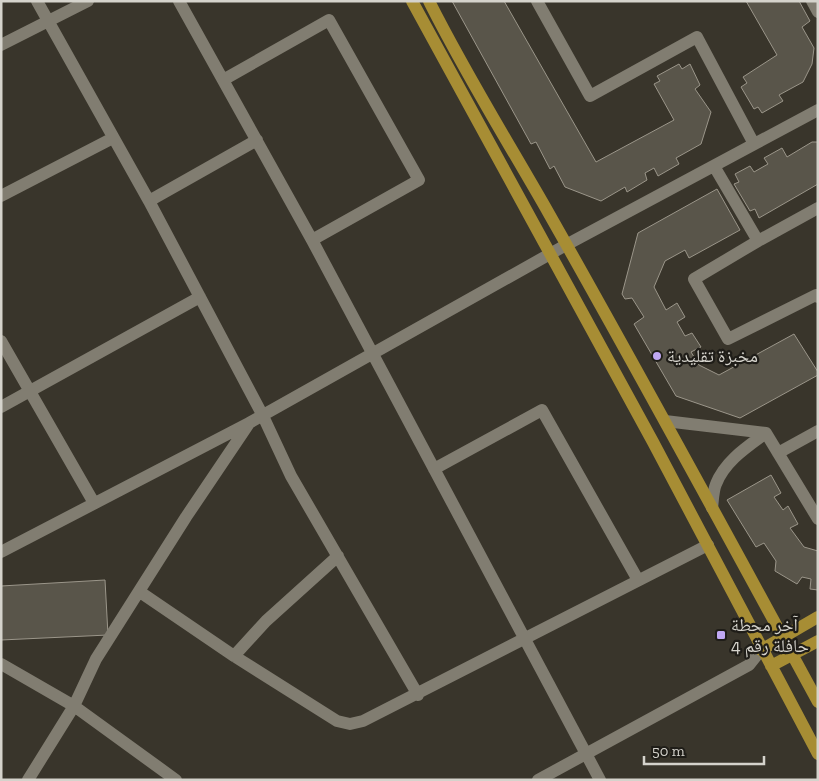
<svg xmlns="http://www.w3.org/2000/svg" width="819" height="781" font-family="'Zilla Slab','Noto Naskh Arabic',serif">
<rect width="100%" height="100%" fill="#39352b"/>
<path fill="#59554a" stroke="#9b968a" d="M 452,1 L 504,1 L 596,162 L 674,120 L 654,84 L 660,81 L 657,76 L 679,64 L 682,69 L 690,64 L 700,85 L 695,89 L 711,112 L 701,144 L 676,158 L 679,164 L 658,176 L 654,168 L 645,173 L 647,180 L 627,192 L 625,187 L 601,201 L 565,187 L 554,166 L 550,169 L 536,142 L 531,144 Z
M 746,1 L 799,1 L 810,21 L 802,27 L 814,48 L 812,64 L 803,82 L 779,95 L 783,101 L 762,113 L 758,107 L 754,109 L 741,87 L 747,83 L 743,77 L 777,55 Z
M 812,142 L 818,142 L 818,184 L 759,218 L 755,209 L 750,211 L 734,184 L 739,182 L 735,174 L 750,166 L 754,172 L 768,164 L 764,158 L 782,148 L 787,157 Z
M 717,189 L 740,230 L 689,258 L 685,250 L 665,261 L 654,287 L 666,310 L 677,303 L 685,317 L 677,322 L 685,336 L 692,333 L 701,347 L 691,352 L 699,365 L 719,375 L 794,334 L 818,372 L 818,375 L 740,418 L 676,396 L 634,324 L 644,317 L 632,298 L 625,299 L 622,294 L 638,233 Z
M 771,475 L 781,493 L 774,497 L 783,510 L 788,506 L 798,524 L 790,528 L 804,547 L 818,551 L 818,590 L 810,589 L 811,579 L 802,577 L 797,584 L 775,571 L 776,561 L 764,543 L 756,547 L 727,500 Z
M 105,580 L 108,635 L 1,640 L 1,586 Z"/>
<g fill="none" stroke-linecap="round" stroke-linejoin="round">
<path stroke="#817d71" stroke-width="12" d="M 37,1 L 149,201 L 263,416 L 291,476 L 418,695
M 179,1 L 312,240 L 600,780
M 537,1 L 590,96 L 697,37 L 754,144
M 812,1 L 818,12
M 1,45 L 88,1
M 223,80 L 329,20 L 419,180 L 312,240
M 714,166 L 758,241 L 694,279 L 728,339 L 816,295 L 818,297
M 1,196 L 113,138
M 149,201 L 257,140
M 758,241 L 818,208
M 1,341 L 94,503
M 1,407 L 200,297
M 665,421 L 766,433
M 766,433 L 818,519
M 778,453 L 818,431
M 434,469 L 542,410 L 638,580
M 712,508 C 713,501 713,491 716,484 C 725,461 747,447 766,433
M 1,552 L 249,423 L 566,245 L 818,110
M 140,592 L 234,656 L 337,721 L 350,724 L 363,721 L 708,545
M 234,656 L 266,621 L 338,556
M 1,664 L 74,706 L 176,780
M 28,780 L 74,706 L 96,659 L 186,517 L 248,425
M 538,780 L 749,665 L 761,650"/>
<path stroke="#a78d34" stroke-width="12" d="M 412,1 L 653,442 L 818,754
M 429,1 C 465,73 508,142 548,212 C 640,374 729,538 818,702
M 761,650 L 818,617
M 771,666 L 818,641"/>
</g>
<g fill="#c0a8f3" stroke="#1f1d18" stroke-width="2">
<circle cx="657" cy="356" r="5"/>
<rect x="716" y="630" width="10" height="10" rx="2.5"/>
</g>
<g text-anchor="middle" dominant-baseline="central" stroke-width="4.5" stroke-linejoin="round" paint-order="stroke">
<g font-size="18" fill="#d5d3cc" stroke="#1f1d18" text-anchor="start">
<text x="667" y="356">مخبزة تقليدية</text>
<text x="731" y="625">آخر محطة<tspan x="731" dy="21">حافلة رقم 4</tspan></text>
</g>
</g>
<rect width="819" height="781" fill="none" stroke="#d5d3cc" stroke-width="5"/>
<path d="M644 756v8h120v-8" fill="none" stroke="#d5d3cc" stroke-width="2.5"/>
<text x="652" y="756" font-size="15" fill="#d5d3cc" stroke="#1f1d18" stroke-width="4" paint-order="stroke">50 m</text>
</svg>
